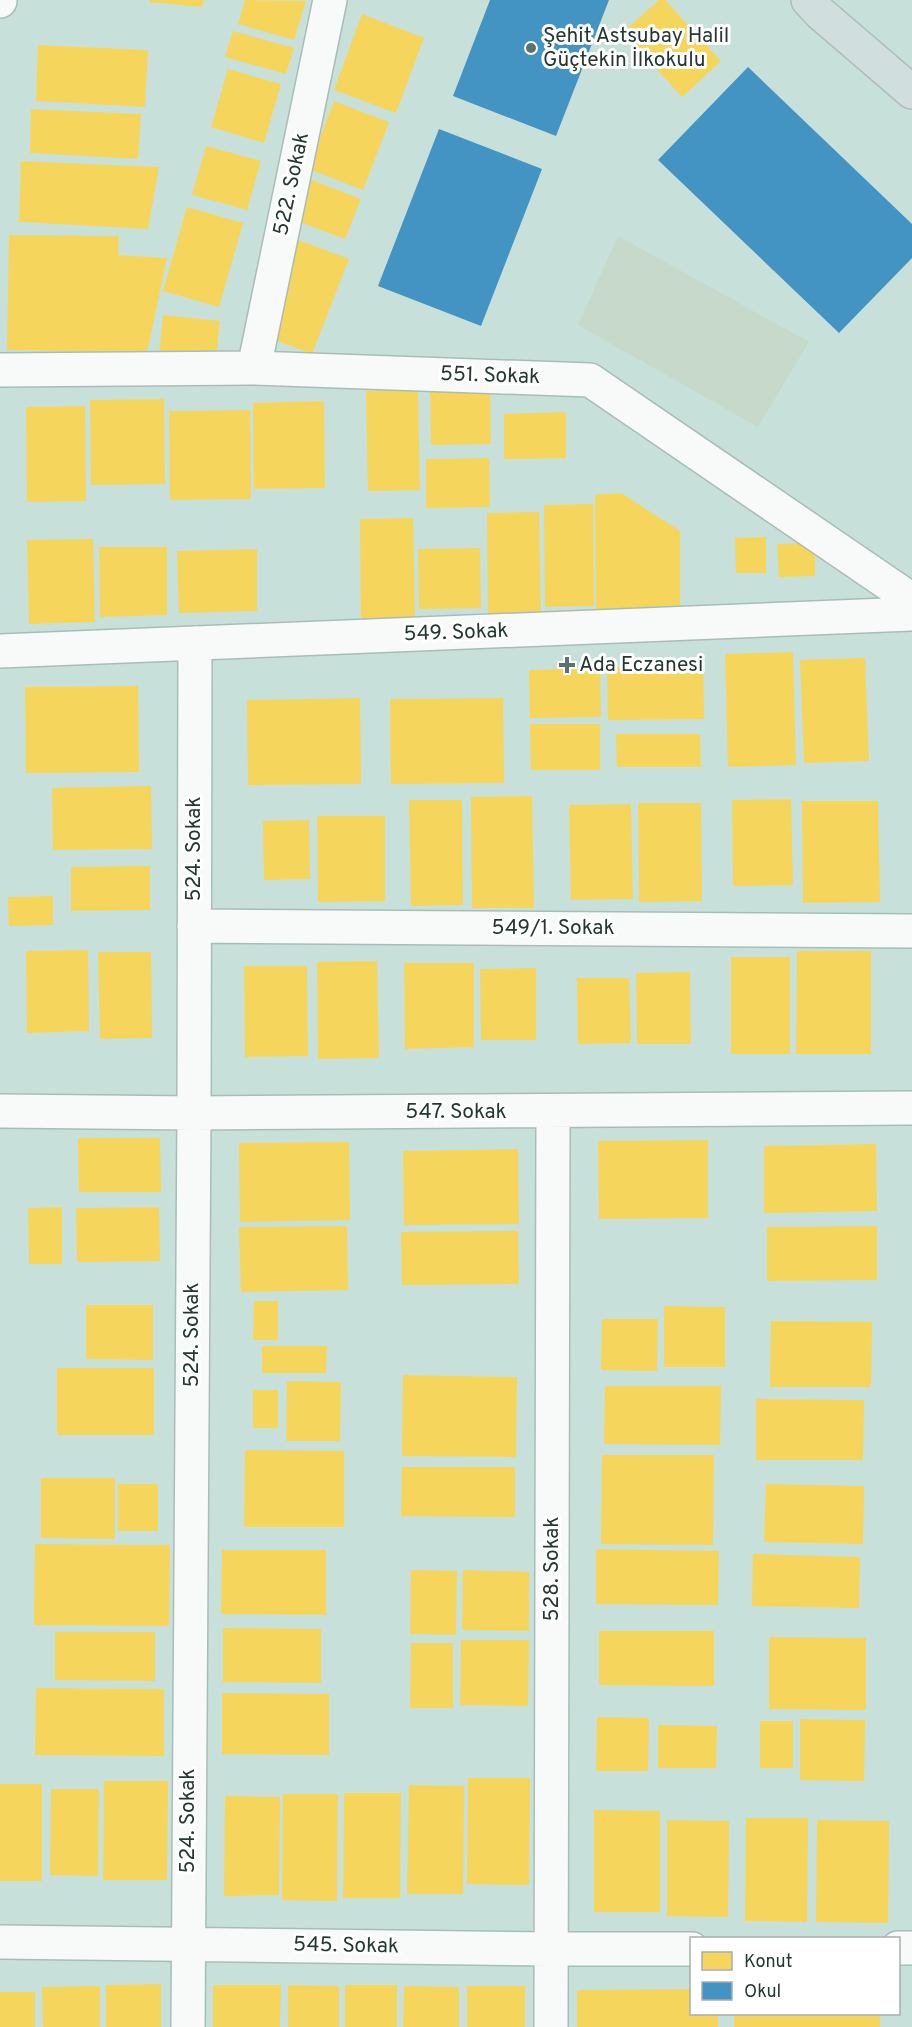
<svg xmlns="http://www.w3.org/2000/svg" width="912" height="2027" font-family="Overpass,sans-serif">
<rect width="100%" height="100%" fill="#c8e0da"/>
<path fill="#c6d9cb" d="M 618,236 L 809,342 L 758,427 L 578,325 Z"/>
<path fill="#f6d55c" d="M 149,0 L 204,0 L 202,7 L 149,2 Z
M 245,0 L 306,1 L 294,40 L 238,24 Z
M 659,0 L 665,0 L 721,61 L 682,97 L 623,32 Z
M 362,14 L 424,38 L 396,113 L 334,90 Z
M 233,31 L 294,48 L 286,74 L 225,57 Z
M 38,45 L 148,50 L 145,107 L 36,101 Z
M 228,69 L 281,84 L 264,143 L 211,127 Z
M 334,101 L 389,122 L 363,190 L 308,169 Z
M 31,109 L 141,114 L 138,159 L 30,153 Z
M 206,146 L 261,161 L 247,210 L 192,195 Z
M 21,161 L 159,167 L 148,229 L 19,222 Z
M 307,178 L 361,199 L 345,239 L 292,219 Z
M 187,207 L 243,223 L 219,307 L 163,291 Z
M 9,235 L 119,236 L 118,255 L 167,258 L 147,353 L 7,350 Z
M 296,239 L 349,259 L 312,354 L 270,338 Z
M 163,315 L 220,321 L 216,360 L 159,355 Z
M 490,388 L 491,444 L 431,445 L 430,389 Z
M 418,390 L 420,490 L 368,491 L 366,391 Z
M 164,399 L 165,484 L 91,485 L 90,400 Z
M 324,401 L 325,488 L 254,489 L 253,403 Z
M 85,406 L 86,501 L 27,502 L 26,407 Z
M 250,410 L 251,499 L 170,500 L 169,411 Z
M 566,412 L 566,458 L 504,459 L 504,414 Z
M 489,458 L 490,507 L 426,508 L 426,459 Z
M 621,493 L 680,531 L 680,611 L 596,613 L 595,495 Z
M 593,504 L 594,606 L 545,607 L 544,505 Z
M 539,512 L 541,616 L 488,617 L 487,513 Z
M 413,518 L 415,620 L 361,620 L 360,519 Z
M 766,537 L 766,573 L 736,573 L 735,538 Z
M 93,539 L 95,622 L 29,624 L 27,540 Z
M 815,543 L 815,576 L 779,577 L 777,544 Z
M 99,547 L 167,547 L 167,615 L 100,617 Z
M 480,548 L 481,608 L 419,609 L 418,549 Z
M 257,549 L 257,611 L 179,613 L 177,551 Z
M 793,652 L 796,765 L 728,767 L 725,654 Z
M 865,658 L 869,761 L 804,763 L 800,660 Z
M 703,666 L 704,719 L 608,720 L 607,667 Z
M 600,668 L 601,717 L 530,718 L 529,670 Z
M 138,686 L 139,772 L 26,773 L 25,687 Z
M 360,698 L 361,784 L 248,785 L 247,700 Z
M 503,698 L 504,783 L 391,784 L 390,699 Z
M 530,724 L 600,724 L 600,770 L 531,770 Z
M 616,734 L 700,734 L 701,767 L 617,767 Z
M 151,786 L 152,849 L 53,850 L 52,788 Z
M 532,796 L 534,908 L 472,908 L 471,797 Z
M 791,799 L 793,885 L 733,886 L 732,800 Z
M 409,800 L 462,800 L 463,905 L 411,906 Z
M 802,801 L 878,801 L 880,902 L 803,903 Z
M 638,803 L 701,803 L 702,901 L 639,902 Z
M 631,804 L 633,899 L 571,900 L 569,805 Z
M 317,816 L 385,816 L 385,901 L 318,902 Z
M 309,820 L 310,879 L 264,880 L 263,821 Z
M 150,866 L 150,910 L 71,911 L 71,867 Z
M 53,896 L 53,925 L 9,926 L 8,897 Z
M 88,950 L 89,1031 L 27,1033 L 26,951 Z
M 797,951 L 871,951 L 871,1054 L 796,1054 Z
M 98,952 L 151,952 L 152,1038 L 100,1039 Z
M 731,957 L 790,957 L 790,1054 L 731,1054 Z
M 377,961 L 379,1058 L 318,1059 L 317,962 Z
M 404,963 L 474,963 L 474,1047 L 405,1049 Z
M 244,966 L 307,966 L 308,1056 L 245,1057 Z
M 536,968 L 536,1040 L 481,1040 L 480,969 Z
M 690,972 L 691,1044 L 637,1044 L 636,973 Z
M 577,978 L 629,978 L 631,1043 L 578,1044 Z
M 78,1138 L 160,1138 L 161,1192 L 79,1192 Z
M 708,1140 L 708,1218 L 599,1219 L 598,1141 Z
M 349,1142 L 350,1220 L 240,1222 L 239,1143 Z
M 876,1144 L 877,1211 L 764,1213 L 764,1146 Z
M 518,1149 L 519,1224 L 404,1225 L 403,1151 Z
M 62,1207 L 62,1264 L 29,1264 L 28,1208 Z
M 159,1207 L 160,1261 L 77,1262 L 76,1208 Z
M 347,1226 L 348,1290 L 241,1292 L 239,1227 Z
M 877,1226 L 877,1280 L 767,1281 L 767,1227 Z
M 518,1231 L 519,1284 L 402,1285 L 401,1232 Z
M 254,1301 L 278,1301 L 278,1340 L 253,1340 Z
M 86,1305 L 153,1305 L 153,1360 L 86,1359 Z
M 664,1306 L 725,1307 L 725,1367 L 664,1367 Z
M 602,1319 L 658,1319 L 657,1371 L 601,1370 Z
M 771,1321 L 872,1322 L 871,1387 L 770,1387 Z
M 262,1346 L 327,1346 L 326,1373 L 262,1373 Z
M 57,1368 L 154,1368 L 154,1435 L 57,1435 Z
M 403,1375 L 517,1377 L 516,1457 L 402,1456 Z
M 287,1381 L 341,1382 L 340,1441 L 286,1441 Z
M 605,1386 L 721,1386 L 720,1445 L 604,1444 Z
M 253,1390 L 278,1390 L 278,1428 L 253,1428 Z
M 756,1399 L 864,1400 L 863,1460 L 756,1460 Z
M 245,1450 L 344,1451 L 344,1527 L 244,1527 Z
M 602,1455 L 714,1455 L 713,1545 L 601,1544 Z
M 402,1467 L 515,1467 L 515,1517 L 401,1516 Z
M 41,1478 L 115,1478 L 115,1539 L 41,1538 Z
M 118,1484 L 158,1484 L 158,1531 L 118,1531 Z
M 766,1484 L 864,1486 L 863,1544 L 764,1542 Z
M 35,1544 L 170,1545 L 169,1626 L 34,1625 Z
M 596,1549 L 719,1551 L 718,1605 L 596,1604 Z
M 222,1550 L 326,1550 L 326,1615 L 221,1614 Z
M 753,1554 L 860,1557 L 859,1608 L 752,1606 Z
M 411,1570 L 457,1571 L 456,1635 L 410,1634 Z
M 463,1570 L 529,1572 L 529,1631 L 462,1630 Z
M 223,1628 L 321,1629 L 321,1683 L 223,1682 Z
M 599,1631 L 714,1631 L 714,1686 L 599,1685 Z
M 55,1632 L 155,1632 L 155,1681 L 55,1680 Z
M 769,1637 L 866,1638 L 866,1710 L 769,1709 Z
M 461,1640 L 529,1640 L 528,1706 L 460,1705 Z
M 411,1643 L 453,1643 L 453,1708 L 410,1708 Z
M 36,1688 L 164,1689 L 164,1756 L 35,1755 Z
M 222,1693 L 329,1694 L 329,1755 L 222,1754 Z
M 597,1717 L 649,1718 L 648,1771 L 596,1771 Z
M 800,1719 L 865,1720 L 864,1781 L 800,1780 Z
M 760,1721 L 793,1721 L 793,1768 L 760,1768 Z
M 658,1725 L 717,1726 L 716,1768 L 658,1768 Z
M 468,1778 L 530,1778 L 529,1885 L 467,1884 Z
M 104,1781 L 168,1781 L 167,1880 L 103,1880 Z
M 0,1784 L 42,1784 L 42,1881 L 0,1881 Z
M 409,1785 L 464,1786 L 463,1894 L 407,1894 Z
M 51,1789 L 99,1789 L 98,1876 L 50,1875 Z
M 344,1793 L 401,1793 L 400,1898 L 343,1898 Z
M 283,1794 L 338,1794 L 337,1901 L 282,1900 Z
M 225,1796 L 280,1797 L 279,1895 L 224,1896 Z
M 594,1810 L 660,1811 L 660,1912 L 594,1912 Z
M 746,1818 L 808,1818 L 807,1922 L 745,1921 Z
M 667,1820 L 729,1821 L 728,1917 L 667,1916 Z
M 817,1820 L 889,1821 L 888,1923 L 816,1922 Z
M 161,1984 L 161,2027 L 106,2027 L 106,1985 Z
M 213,1985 L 281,1985 L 280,2027 L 213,2027 Z
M 288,1985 L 339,1986 L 339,2027 L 288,2027 Z
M 345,1985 L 397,1985 L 397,2027 L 345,2027 Z
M 100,1986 L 100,2027 L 43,2027 L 42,1987 Z
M 404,1986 L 459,1987 L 459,2027 L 403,2027 Z
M 467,1986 L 525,1986 L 525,2027 L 467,2027 Z
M 692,1989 L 692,2014 L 718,2014 L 718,2027 L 577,2027 L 577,1990 Z
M 0,1992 L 35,1992 L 35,2027 L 0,2027 Z
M 734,2014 L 880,2014 L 880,2027 L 734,2027 Z"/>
<path fill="#4393c3" d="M 490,0 L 609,0 L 556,136 L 453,96 Z
M 748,67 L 912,224 L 912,258 L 839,333 L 658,160 Z
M 439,129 L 542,169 L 481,326 L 378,286 Z"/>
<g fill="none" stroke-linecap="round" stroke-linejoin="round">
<g stroke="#a9bdb8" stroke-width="36">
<path id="minor" d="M 0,1 L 0,0
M 254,368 L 330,0
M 0,370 L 254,368 L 590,380 L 912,600
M 0,651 L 912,614
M 194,926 L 912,931
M 0,1111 L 194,1113 L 912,1108
M 0,1942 L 550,1949 L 692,1949
M 898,1948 L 912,1948
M 188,2027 L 194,1113 L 195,643
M 551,2027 L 553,1111"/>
</g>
<g stroke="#b0bdb9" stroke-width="36">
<path id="major" d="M 808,0 L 820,13 L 912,92"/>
</g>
<use href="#minor" stroke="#f7faf9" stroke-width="33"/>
<use href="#major" stroke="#d0dfde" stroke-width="33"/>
</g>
<g fill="#5e726d" stroke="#fff" stroke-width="2">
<circle cx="531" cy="48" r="6"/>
<path d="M564 656h6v6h6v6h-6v6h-6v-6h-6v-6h6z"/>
</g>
<g text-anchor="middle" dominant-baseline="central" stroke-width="6" stroke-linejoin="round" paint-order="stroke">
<g font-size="21" fill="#253732" stroke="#fff" text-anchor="start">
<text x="543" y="36">Şehit Astsubay Halil<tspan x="543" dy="24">Güçtekin İlkokulu</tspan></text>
<text x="579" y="665">Ada Eczanesi</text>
</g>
<g font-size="21" fill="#253732" stroke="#fff">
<text transform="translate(292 184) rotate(-78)">522. Sokak</text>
<text transform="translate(490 376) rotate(2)">551. Sokak</text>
<text transform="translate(456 633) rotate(-2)">549. Sokak</text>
<text transform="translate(194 849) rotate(-90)">524. Sokak</text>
<text x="553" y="928">549/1. Sokak</text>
<text x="456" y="1112">547. Sokak</text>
<text transform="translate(192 1335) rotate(-90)">524. Sokak</text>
<text transform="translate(552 1569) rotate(-90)">528. Sokak</text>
<text transform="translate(188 1821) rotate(-90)">524. Sokak</text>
<text transform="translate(346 1946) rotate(1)">545. Sokak</text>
</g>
</g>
<rect x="690" y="1937" width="210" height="78" fill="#ffffff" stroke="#a8afad" stroke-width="1.5"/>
<rect x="702" y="1952" width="30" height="18" fill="#f6d55c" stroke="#a8afad" stroke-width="1.5"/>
<text x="744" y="1967" font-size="18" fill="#253732">Konut</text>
<rect x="702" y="1982" width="30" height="18" fill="#4393c3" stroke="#a8afad" stroke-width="1.5"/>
<text x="744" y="1997" font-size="18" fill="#253732">Okul</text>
</svg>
